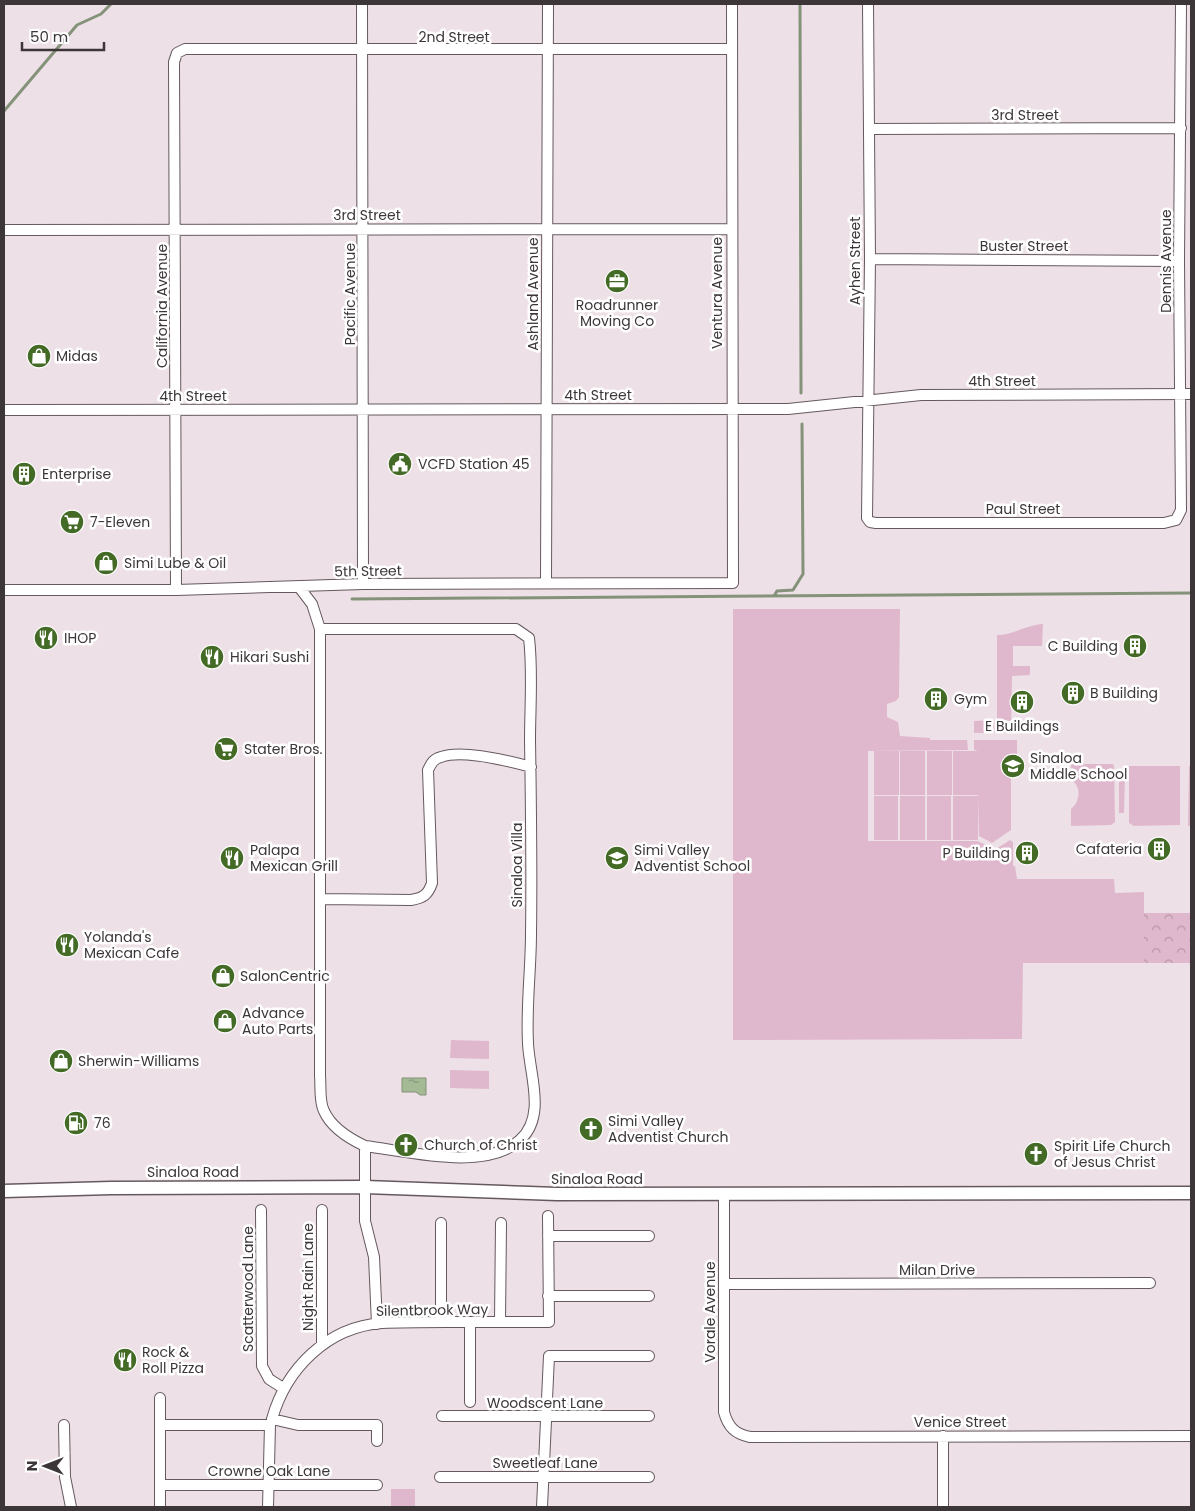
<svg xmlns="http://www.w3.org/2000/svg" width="1195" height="1511" font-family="Poppins,sans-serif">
<defs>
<pattern id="park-crowns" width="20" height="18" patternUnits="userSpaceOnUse" patternTransform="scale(1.25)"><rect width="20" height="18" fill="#e0b8cd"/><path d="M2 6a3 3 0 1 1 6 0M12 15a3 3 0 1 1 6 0" fill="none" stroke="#b796a7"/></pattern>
<pattern id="water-ripples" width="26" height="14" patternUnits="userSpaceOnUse" patternTransform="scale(1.25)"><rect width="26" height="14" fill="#a3ba95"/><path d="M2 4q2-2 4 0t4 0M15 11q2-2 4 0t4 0" fill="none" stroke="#86987b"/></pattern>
</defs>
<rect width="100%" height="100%" fill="#eee0e7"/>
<path fill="#e0b8cd" d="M 733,609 L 900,609 L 899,697 L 896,701 L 887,704 L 887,717 L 898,722 L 900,736 L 930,738 L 930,740 L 967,740 L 968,750 L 868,751 L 868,841 L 977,841 L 996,849 L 1010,840 L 1013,842 L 1013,866 L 1015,866 L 1017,879 L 1114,879 L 1115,893 L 1144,892 L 1144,963 L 1023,963 L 1022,1039 L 733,1040 Z
M 1043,624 L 1042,646 L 1013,646 L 1013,666 L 1030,666 L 1030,675 L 1012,676 L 1011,727 L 1026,727 L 1025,732 L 974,733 L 974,721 L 997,720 L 997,635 C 1013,635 1026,625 1043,624 Z
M 974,740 L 1017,740 L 1017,756 L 1011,757 L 1011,830 L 992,843 L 979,836 L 978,795 L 953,795 L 953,751 L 978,751 L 974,750 Z
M 874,751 L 899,751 L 899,795 L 874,795 Z
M 900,751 L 925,751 L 925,795 L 900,795 Z
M 927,751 L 952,751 L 952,795 L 927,795 Z
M 1071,764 L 1113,764 L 1114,766 L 1115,822 L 1111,825 L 1071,826 L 1071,809 C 1080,802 1082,786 1071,780 Z
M 1129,766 L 1180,766 L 1180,825 L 1134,826 L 1129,823 Z
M 1189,766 L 1191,766 L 1191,826 L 1188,826 Z
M 1125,776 L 1124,813 L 1119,813 L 1119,777 Z
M 874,796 L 898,796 L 898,840 L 874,840 Z
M 900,796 L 925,796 L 925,840 L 900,840 Z
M 927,796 L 951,796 L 951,840 L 927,840 Z
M 953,796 L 978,796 L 978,840 L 953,840 Z
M 451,1040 L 489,1041 L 489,1059 L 450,1058 Z
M 450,1070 L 489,1071 L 489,1089 L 450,1088 Z
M 391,1489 L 415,1489 L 415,1507 L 391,1507 Z"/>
<path fill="url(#park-crowns)" d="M 1144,913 L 1191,913 L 1191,963 L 1144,963 Z"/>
<path fill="url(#water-ripples)" stroke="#849279" d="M 402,1078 L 426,1078 L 426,1095 L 420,1095 L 416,1092 L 402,1092 Z"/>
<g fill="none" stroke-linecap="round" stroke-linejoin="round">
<path stroke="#849279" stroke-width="3" d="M 800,4 L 801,393
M 4,111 L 77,25 L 101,14 L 111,4
M 774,596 L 777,591 L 793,590 L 803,574 L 802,424
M 352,599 L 1191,593"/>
<g stroke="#65595f" stroke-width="12">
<path id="minor" d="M 362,4 L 363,584
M 868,4 L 870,259 L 867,518 L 870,522 L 876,523 L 1164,523 L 1176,520 L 1181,510 L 1179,261 L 1181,4
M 869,129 L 1181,128
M 4,230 L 731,229
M 870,259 L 1179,261
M 4,410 L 788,409 L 921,395 L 1191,394
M 546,583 L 548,4
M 299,587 L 312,604 L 320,629 L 320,1076 C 321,1086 319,1102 324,1111 C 331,1127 350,1139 365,1146 C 407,1151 485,1172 520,1140 C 547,1116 529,1073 528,1043 C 526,1006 531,970 531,933 C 532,869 531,804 530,740 C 530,707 533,671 529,638 L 516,629 L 320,629
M 4,590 L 176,590 L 363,584 L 733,583 L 732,4
M 176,590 L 174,62 L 177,53 L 185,49 L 732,49
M 321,899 L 411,900 C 423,898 428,895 432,883 L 428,770 C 431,764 433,759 441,757 C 462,749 509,761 531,767
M 365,1146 L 365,1221 L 374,1257 L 377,1324
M 724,1194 L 724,1412 C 728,1427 735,1434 750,1437 L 1191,1436
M 261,1210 L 262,1366 L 269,1379 L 283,1388
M 322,1210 L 322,1345
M 441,1223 L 441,1322
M 548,1236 L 649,1236
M 724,1284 L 1150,1283
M 548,1296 L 649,1296
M 470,1322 L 470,1402
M 500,1322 L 501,1223
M 160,1398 L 160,1507
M 442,1416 L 649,1416
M 64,1425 L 65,1477 L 71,1507
M 160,1425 L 270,1425 L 268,1507
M 943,1436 L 943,1507
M 377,1441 L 377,1425 L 298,1425 L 272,1419 C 286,1369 327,1327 382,1323 C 403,1322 425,1322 446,1322 C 480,1322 515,1322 549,1322 L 548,1216
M 440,1477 L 649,1477
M 160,1485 L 377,1485
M 542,1507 L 549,1356 L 649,1356"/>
</g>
<g stroke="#65595f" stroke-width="15">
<path id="tertiary" d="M 4,1191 L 111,1188 L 365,1187 L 557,1194 L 1191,1193"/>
</g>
<use href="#minor" stroke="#fff" stroke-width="10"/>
<use href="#tertiary" stroke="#fff" stroke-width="12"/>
</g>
<defs>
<g id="office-disc" transform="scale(1.25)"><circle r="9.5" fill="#446b26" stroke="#fff"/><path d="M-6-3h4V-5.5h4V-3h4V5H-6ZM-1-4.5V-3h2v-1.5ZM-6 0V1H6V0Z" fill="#fff"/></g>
<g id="shop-disc" transform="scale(1.25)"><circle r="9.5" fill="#446b26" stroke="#fff"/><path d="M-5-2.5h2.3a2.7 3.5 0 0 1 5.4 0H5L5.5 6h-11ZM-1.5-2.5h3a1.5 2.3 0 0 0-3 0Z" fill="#fff"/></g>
<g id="civic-disc" transform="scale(1.25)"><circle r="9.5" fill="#446b26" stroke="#fff"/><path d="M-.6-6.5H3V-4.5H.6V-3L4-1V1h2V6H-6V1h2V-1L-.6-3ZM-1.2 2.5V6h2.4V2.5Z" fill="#fff"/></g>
<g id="building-disc" transform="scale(1.25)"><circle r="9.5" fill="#446b26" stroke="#fff"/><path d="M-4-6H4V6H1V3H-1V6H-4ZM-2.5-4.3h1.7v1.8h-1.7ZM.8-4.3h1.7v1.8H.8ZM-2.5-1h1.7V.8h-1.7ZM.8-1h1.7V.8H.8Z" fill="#fff"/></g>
<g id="supermarket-disc" transform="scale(1.25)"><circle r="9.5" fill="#446b26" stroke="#fff"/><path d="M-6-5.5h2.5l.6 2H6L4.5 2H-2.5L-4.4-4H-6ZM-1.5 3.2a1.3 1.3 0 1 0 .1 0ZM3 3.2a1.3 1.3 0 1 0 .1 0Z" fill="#fff"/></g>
<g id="restaurant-disc" transform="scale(1.25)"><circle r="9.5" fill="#446b26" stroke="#fff"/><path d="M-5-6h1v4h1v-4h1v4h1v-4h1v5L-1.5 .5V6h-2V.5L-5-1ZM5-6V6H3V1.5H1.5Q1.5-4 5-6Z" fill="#fff"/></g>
<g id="school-disc" transform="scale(1.25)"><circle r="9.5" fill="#446b26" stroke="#fff"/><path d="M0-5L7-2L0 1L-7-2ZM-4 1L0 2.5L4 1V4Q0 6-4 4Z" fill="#fff"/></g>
<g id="fuel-disc" transform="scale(1.25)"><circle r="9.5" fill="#446b26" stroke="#fff"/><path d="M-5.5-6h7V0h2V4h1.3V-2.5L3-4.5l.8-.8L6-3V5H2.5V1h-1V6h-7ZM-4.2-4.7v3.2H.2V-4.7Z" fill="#fff"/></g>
<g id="church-disc" transform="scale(1.25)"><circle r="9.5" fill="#446b26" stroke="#fff"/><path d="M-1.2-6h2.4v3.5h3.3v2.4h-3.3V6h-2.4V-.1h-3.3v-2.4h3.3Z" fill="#fff"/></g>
</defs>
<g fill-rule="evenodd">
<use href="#office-disc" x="617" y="281"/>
<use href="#shop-disc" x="39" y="356"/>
<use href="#civic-disc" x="400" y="464"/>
<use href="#building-disc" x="24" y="474"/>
<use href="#supermarket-disc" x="72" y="522"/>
<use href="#shop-disc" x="106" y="563"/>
<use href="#restaurant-disc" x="46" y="638"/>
<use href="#building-disc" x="1135" y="646"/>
<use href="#restaurant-disc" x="212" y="657"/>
<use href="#building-disc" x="1073" y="693"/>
<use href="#building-disc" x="936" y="699"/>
<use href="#building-disc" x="1022" y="702"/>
<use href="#supermarket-disc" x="226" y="749"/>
<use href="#school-disc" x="1013" y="766"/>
<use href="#building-disc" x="1159" y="849"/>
<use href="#building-disc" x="1027" y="853"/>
<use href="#restaurant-disc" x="232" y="858"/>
<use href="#school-disc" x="617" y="858"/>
<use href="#restaurant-disc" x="67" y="945"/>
<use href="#shop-disc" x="223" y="976"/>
<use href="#shop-disc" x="225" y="1021"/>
<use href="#shop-disc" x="61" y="1061"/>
<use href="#fuel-disc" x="76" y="1123"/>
<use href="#church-disc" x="591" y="1129"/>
<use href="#church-disc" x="406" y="1145"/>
<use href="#church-disc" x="1036" y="1154"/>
<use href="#restaurant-disc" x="125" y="1360"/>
</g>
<g text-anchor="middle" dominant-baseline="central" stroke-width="5" stroke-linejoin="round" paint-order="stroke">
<g font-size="14" fill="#3c3639" stroke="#fff">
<text x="454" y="37">2nd Street</text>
<text x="1025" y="115">3rd Street</text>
<text x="367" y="215">3rd Street</text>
<text x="1024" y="246">Buster Street</text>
<text transform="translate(855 261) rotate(-90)">Ayhen Street</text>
<text transform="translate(1166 261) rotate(-90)">Dennis Avenue</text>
<text transform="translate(717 293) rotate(-90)">Ventura Avenue</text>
<text transform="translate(350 294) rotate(-90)">Pacific Avenue</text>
<text transform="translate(533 294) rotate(-90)">Ashland Avenue</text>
<text transform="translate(162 306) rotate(-90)">California Avenue</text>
<text x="1002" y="381">4th Street</text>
<text x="598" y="395">4th Street</text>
<text x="193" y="396">4th Street</text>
<text x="1023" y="509">Paul Street</text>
<text transform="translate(368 571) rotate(-1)">5th Street</text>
<text transform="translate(517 865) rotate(-90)">Sinaloa Villa</text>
<text x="193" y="1172">Sinaloa Road</text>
<text x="597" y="1179">Sinaloa Road</text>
<text x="937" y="1270">Milan Drive</text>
<text transform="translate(308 1277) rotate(-90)">Night Rain Lane</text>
<text transform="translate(248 1289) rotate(-90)">Scatterwood Lane</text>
<text transform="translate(432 1310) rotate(-1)">Silentbrook Way</text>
<text transform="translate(710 1312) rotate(-90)">Vorale Avenue</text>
<text x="545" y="1403">Woodscent Lane</text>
<text x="960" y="1422">Venice Street</text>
<text x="545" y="1463">Sweetleaf Lane</text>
<text x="269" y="1471">Crowne Oak Lane</text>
</g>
<g font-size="14" fill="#3c3639" stroke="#fff" text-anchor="start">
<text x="617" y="305" text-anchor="middle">Roadrunner<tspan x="617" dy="16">Moving Co</tspan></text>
<text x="56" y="356">Midas</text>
<text x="418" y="464">VCFD Station 45</text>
<text x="42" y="474">Enterprise</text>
<text x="90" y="522">7-Eleven</text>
<text x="124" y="563">Simi Lube &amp; Oil</text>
<text x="64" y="638">IHOP</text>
<text x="1118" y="646" text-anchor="end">C Building</text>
<text x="230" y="657">Hikari Sushi</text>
<text x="1090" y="693">B Building</text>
<text x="954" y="699">Gym</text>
<text x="1022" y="726" text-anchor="middle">E Buildings</text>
<text x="244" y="749">Stater Bros.</text>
<text x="1030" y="758">Sinaloa<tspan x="1030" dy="16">Middle School</tspan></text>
<text x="1142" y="849" text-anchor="end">Cafateria</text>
<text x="250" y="850">Palapa<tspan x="250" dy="16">Mexican Grill</tspan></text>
<text x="634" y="850">Simi Valley<tspan x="634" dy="16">Adventist School</tspan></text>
<text x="1010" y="853" text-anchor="end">P Building</text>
<text x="84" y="937">Yolanda's<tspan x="84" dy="16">Mexican Cafe</tspan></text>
<text x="240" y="976">SalonCentric</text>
<text x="242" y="1013">Advance<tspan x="242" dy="16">Auto Parts</tspan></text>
<text x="78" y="1061">Sherwin-Williams</text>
<text x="608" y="1121">Simi Valley<tspan x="608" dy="16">Adventist Church</tspan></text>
<text x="94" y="1123">76</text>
<text x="424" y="1145">Church of Christ</text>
<text x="1054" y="1146">Spirit Life Church<tspan x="1054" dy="16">of Jesus Christ</tspan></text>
<text x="142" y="1352">Rock &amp;<tspan x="142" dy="16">Roll Pizza</tspan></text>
</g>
</g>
<rect width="1195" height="1511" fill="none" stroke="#3c3639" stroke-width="10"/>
<g transform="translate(45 1466) rotate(270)" stroke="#ffffff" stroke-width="4" paint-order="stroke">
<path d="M0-4L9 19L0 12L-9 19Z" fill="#3c3639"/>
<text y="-8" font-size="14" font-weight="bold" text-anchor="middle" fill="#3c3639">N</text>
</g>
<path d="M22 42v8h82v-8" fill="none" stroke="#3c3639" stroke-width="2.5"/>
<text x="30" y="42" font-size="15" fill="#3c3639" stroke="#ffffff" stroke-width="4" paint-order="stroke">50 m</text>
</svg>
